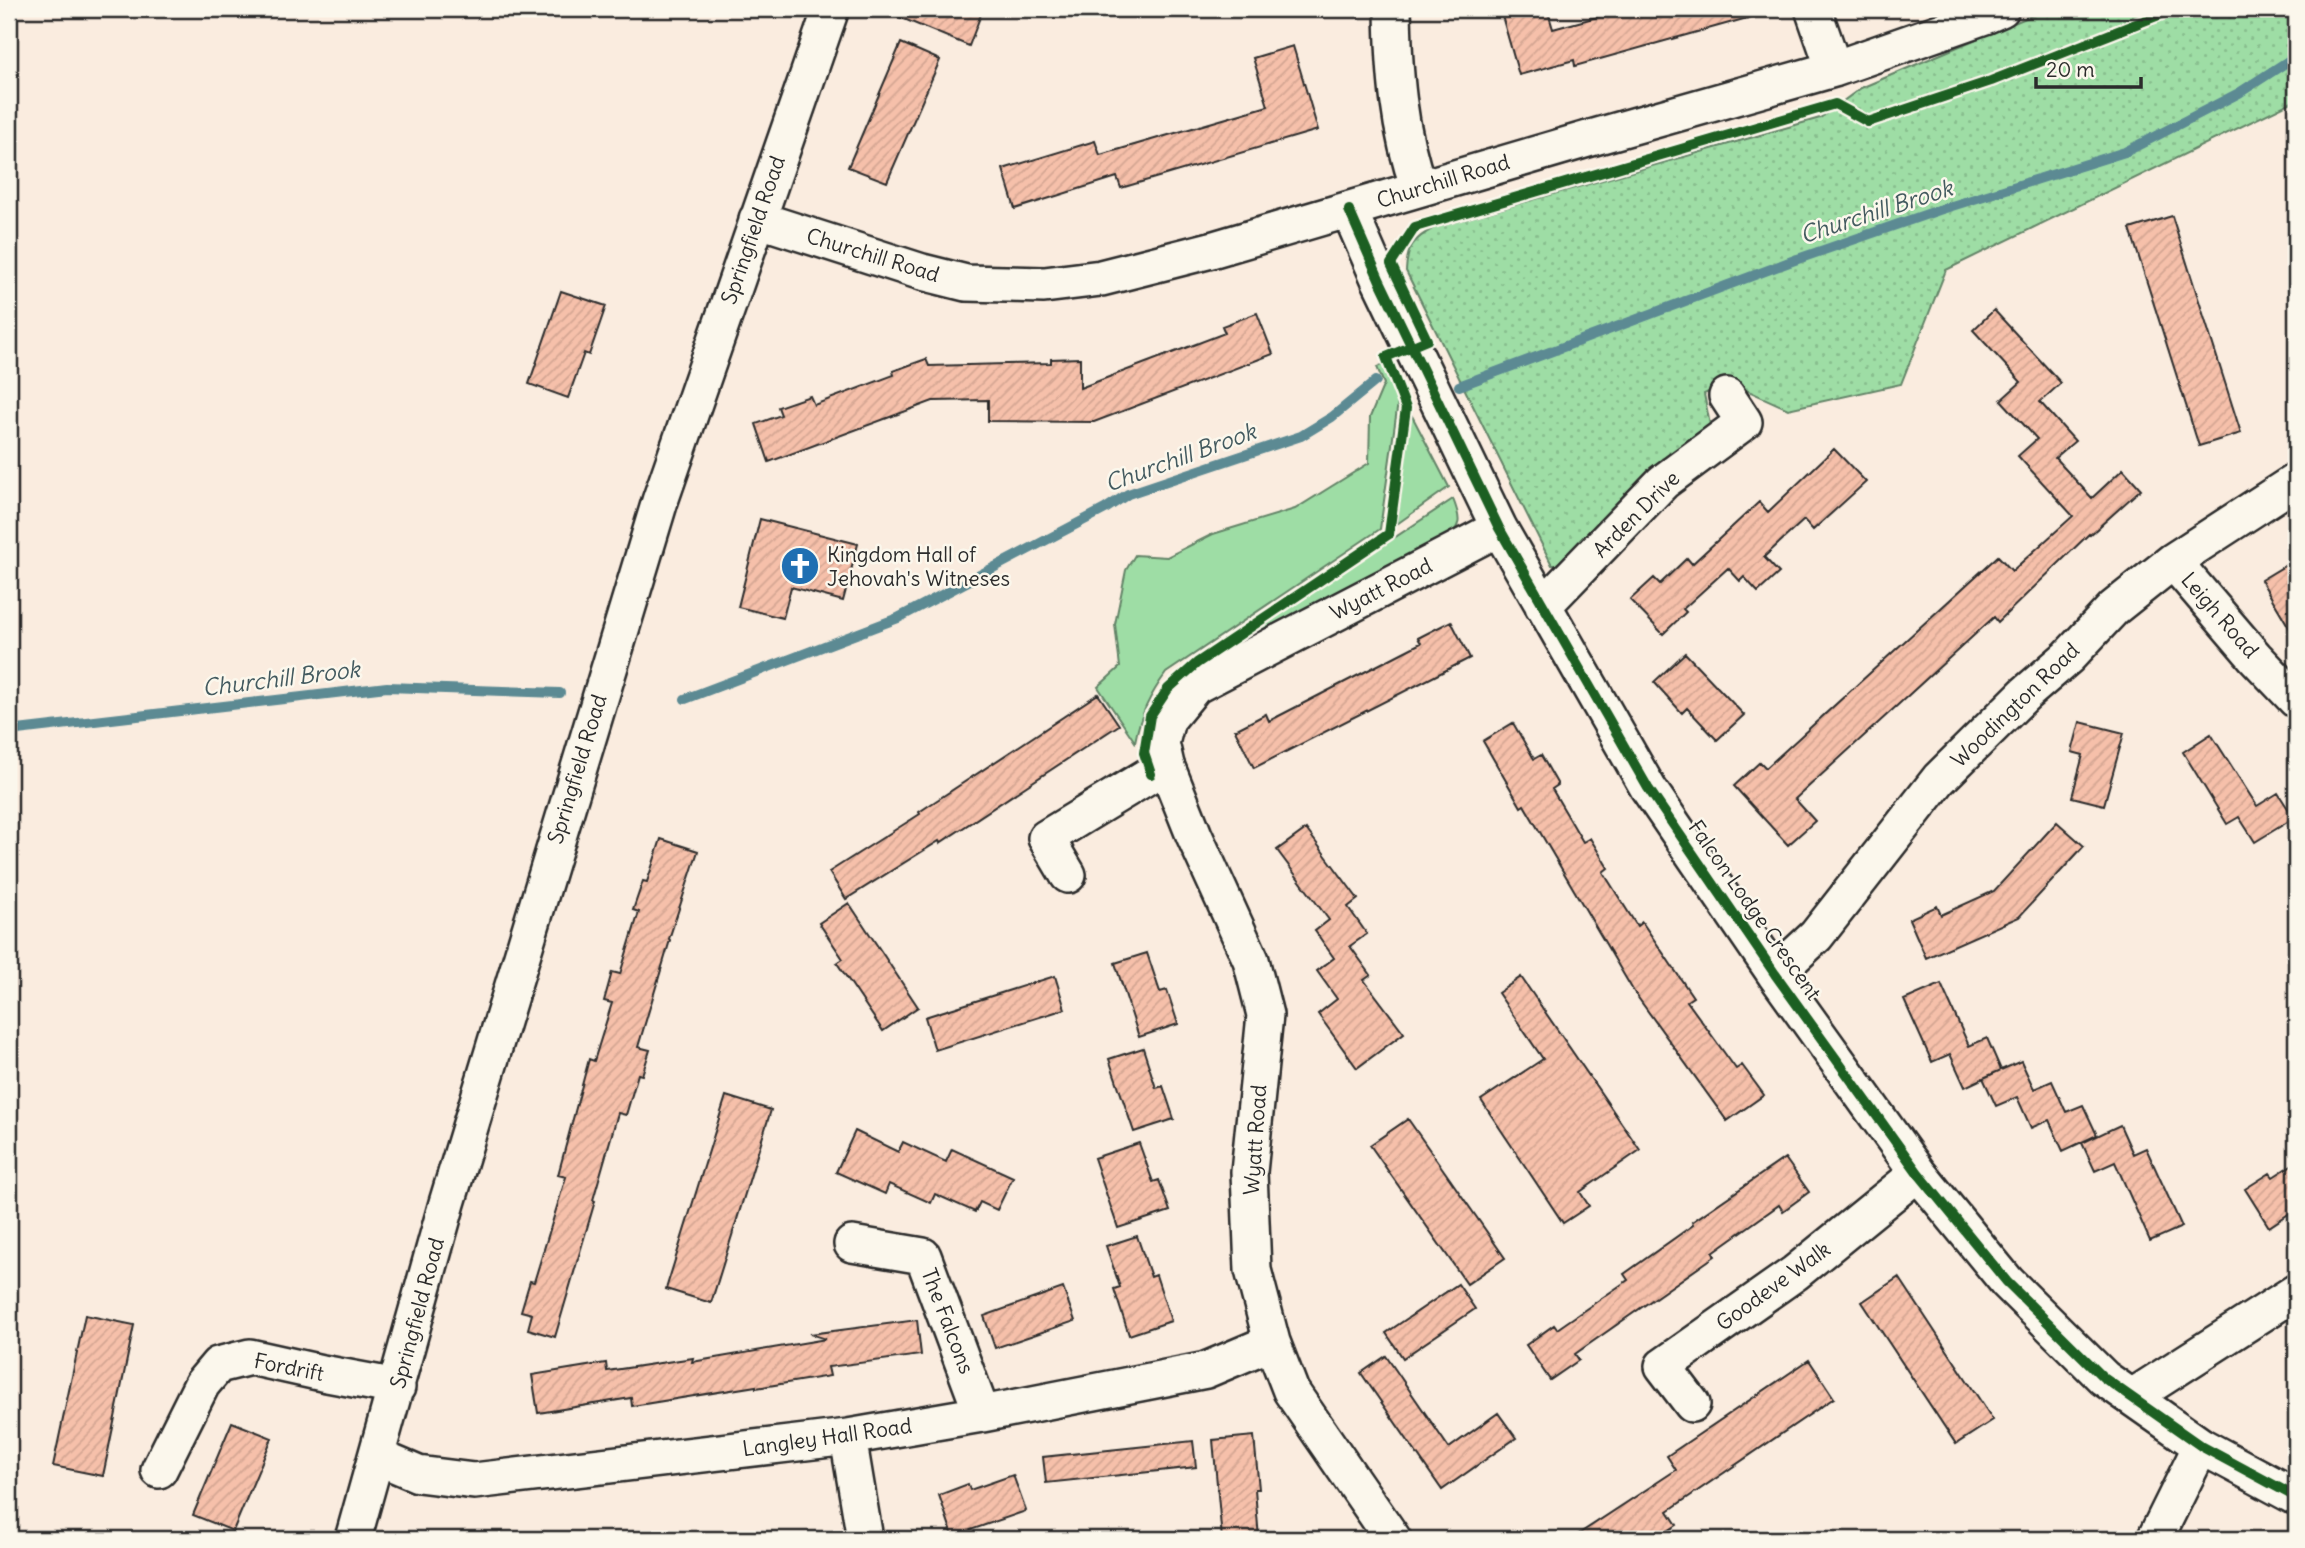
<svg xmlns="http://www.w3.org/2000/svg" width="2305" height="1548" font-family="Delius,sans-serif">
<defs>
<pattern id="park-dots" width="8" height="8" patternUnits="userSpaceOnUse" patternTransform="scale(1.75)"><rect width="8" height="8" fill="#9edda5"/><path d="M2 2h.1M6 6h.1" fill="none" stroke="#88be8e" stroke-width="1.8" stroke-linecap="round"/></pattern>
<pattern id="building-hatch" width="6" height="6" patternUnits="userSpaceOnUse" patternTransform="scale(1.75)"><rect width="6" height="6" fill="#f6c0aa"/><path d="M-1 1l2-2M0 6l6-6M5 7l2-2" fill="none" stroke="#d3a592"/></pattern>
</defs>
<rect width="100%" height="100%" fill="#faecdf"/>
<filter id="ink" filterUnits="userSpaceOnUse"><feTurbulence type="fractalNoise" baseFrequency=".0143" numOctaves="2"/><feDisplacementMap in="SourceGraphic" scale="14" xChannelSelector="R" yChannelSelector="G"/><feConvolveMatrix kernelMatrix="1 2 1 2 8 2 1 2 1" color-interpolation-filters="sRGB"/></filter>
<g filter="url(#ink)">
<path fill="#9edda5" stroke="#648468" stroke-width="2" d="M 1384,364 L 1398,402 L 1380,529 L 1166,673 C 1150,695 1140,715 1135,742 L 1098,687 L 1120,667 L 1115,624 L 1126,570 L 1135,555 L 1167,557 L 1213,534 L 1295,509 L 1369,463 L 1370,417 L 1384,384 L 1377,367 Z
M 1410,412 L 1449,487 L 1397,524 Z
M 1453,499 C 1462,522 1461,524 1445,543 L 1230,652 L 1229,647 Z"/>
<path fill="url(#park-dots)" stroke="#648468" stroke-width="2" d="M 2047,9 L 2296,9 L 2296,100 L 1946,270 L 1901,384 L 1788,409 L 1729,382 L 1704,394 L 1711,430 L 1568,565 L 1552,565 L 1406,271 C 1407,247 1413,239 1434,228 L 1820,118 L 1861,88 Z"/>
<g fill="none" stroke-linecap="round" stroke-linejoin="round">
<path stroke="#5b8a93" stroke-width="10" d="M 1459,386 L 1792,261 L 1939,210 L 2125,152 L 2239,93 L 2296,56
M 685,699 L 898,618 L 1105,509 L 1128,494 L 1301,436 L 1332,417 L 1376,381
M 9,731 L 387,687 L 560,693"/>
</g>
<path fill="url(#building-hatch)" stroke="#2b2b2b" stroke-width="2" d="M 880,9 L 983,9 L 969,46 Z
M 1500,9 L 1547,9 L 1553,29 L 1626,9 L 1750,9 L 1751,17 L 1575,66 L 1574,60 L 1519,75 Z
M 901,43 L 940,60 L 887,182 L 848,167 Z
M 1293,46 L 1318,130 L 1121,188 L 1117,177 L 1015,209 L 1003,169 L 1095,141 L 1100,155 L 1268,106 L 1253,58 Z
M 2172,216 L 2241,433 L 2199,446 L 2130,229 Z
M 561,291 L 606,306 L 589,355 L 584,353 L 568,398 L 529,384 Z
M 1994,310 L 2061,383 L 2040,402 L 2075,441 L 2055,458 L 2092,498 L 2123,469 L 2141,489 L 2090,535 L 2089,534 L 1998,622 L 1994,617 L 1795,799 L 1815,821 L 1788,845 L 1734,786 L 1760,762 L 1766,768 L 1998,556 L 2012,571 L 2073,516 L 2018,456 L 2037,439 L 2001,400 L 2021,382 L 1973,330 Z
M 1257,313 L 1273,354 L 1094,422 L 988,421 L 988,400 L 933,401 L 769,462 L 756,424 L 781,415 L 778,407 L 810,396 L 814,405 L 894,375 L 893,371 L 926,359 L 929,366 L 1051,363 L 1051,359 L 1080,358 L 1080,388 L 1225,333 L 1222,326 Z
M 1834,449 L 1866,482 L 1813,530 L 1804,520 L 1764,557 L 1779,573 L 1758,592 L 1744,577 L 1740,581 L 1728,568 L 1683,609 L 1686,612 L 1663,634 L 1630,600 L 1654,578 L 1660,584 L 1687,558 L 1692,564 L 1759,502 L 1768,512 Z
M 760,519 L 858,544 L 843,601 L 791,587 L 783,618 L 738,607 Z
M 2296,559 L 2296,639 L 2261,580 Z
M 1451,621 L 1470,658 L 1254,768 L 1235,730 L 1266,714 L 1269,721 L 1421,643 L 1418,638 Z
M 1685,653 L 1744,715 L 1717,740 L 1687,708 L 1682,713 L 1654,682 Z
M 1098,694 L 1119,725 L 940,843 L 939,841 L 846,899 L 829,872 L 920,814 L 919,812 Z
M 2080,722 L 2124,733 L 2104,805 L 2072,797 L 2083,755 L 2072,752 Z
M 1513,723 L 1534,759 L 1541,755 L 1558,785 L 1552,789 L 1583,842 L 1590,838 L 1608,868 L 1603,872 L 1637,926 L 1642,922 L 1693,997 L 1687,1001 L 1736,1069 L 1742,1065 L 1764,1095 L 1727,1121 L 1634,992 L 1524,805 L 1521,807 L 1483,741 Z
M 2211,734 L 2257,806 L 2278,793 L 2294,818 L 2255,842 L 2239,817 L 2227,824 L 2183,752 Z
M 2057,822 L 2084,846 L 2019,917 L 1926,958 L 1909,919 L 1937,906 L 1941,915 L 1994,891 Z
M 1306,829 L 1358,899 L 1348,907 L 1367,934 L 1350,946 L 1371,975 L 1364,980 L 1404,1033 L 1357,1068 L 1318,1014 L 1337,999 L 1317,971 L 1334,958 L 1315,931 L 1329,920 L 1277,850 Z
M 661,839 L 698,851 L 669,939 L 670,940 L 638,1047 L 650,1050 L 642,1075 L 638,1074 L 626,1115 L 618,1113 L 593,1200 L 595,1201 L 555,1337 L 528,1329 L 532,1314 L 521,1311 L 530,1281 L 534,1282 L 566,1177 L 558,1175 L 589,1059 L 594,1061 L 612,1003 L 604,1001 L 612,972 L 620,974 L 639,912 L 633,910 L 643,881 L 647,882 Z
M 849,903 L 918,1007 L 883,1031 L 837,963 L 843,959 L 819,923 Z
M 1147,953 L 1160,992 L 1167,990 L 1178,1024 L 1139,1037 L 1115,963 Z
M 1055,976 L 1065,1009 L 935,1050 L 925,1017 Z
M 1521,977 L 1640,1150 L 1580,1192 L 1589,1206 L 1563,1223 L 1481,1100 L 1543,1059 L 1498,993 Z
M 1941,984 L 1969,1046 L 1987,1038 L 2001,1070 L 1965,1087 L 1950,1054 L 1932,1062 L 1904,1000 Z
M 1143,1048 L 1156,1088 L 1163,1086 L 1174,1119 L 1134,1132 L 1109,1059 Z
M 2021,1061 L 2034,1089 L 2052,1081 L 2066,1112 L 2083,1105 L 2097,1135 L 2063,1151 L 2049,1120 L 2031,1128 L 2017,1097 L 1996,1106 L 1983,1078 Z
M 726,1096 L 771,1110 L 711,1303 L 666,1289 Z
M 1408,1119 L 1505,1258 L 1467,1284 L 1370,1145 Z
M 2120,1125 L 2133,1154 L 2146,1148 L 2182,1227 L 2150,1241 L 2115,1162 L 2095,1171 L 2082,1143 Z
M 855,1131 L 898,1152 L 903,1142 L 946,1162 L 952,1149 L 1013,1177 L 997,1210 L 980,1202 L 975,1212 L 935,1194 L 931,1203 L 889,1184 L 885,1194 L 836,1172 Z
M 1139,1143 L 1153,1182 L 1159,1180 L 1170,1211 L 1118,1228 L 1094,1158 Z
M 1785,1158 L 1809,1192 L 1783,1211 L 1779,1205 L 1713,1252 L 1715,1256 L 1575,1354 L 1579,1360 L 1550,1380 L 1526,1345 L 1554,1325 L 1557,1329 L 1628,1280 L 1624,1274 L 1693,1225 L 1692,1222 Z
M 2296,1162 L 2296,1209 L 2269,1227 L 2245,1189 L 2270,1173 L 2273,1177 Z
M 1137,1236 L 1151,1277 L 1156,1275 L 1171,1321 L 1129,1335 L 1114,1289 L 1120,1287 L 1106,1246 Z
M 1899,1277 L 1993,1420 L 1956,1444 L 1862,1302 Z
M 1458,1284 L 1475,1309 L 1403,1358 L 1386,1333 Z
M 1063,1288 L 1075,1321 L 995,1348 L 984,1316 Z
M 85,1315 L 134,1325 L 103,1476 L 53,1466 Z
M 917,1320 L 921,1355 L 828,1367 L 830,1376 L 756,1388 L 756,1386 L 632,1406 L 631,1398 L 538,1413 L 532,1375 L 606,1363 L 607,1371 L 693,1358 L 692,1362 L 826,1339 L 810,1334 Z
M 1386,1356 L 1449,1448 L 1498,1413 L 1516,1438 L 1442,1490 L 1361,1373 Z
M 1809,1360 L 1834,1398 L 1668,1511 L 1677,1525 L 1655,1539 L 1571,1539 L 1676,1470 L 1667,1456 Z
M 232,1422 L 272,1438 L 233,1531 L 193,1515 Z
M 1254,1436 L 1259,1489 L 1255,1489 L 1259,1539 L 1222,1539 L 1213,1440 Z
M 1193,1441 L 1196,1467 L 1046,1483 L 1043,1457 Z
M 1013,1475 L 1026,1511 L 953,1536 L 939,1495 L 968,1484 L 970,1490 Z"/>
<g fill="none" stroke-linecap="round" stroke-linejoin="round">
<g stroke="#2b2b2b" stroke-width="40">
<path id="street" d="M 1393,9 C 1394,71 1398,129 1419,188
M 1813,9 L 1834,69
M 1349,210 L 1380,281 L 1499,528 L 1648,788 L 1775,974 L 1918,1173 L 2007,1282 L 2104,1378 L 2201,1446 L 2296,1497
M 757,219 L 922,272 L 966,283 L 1044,285 L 1101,278 L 1211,250 L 1591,138 L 1834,69 L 1985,16 L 2001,9
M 2173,561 L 2255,657 L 2296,700
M 1543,606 L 1663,482 L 1744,422 L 1727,396
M 1068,875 L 1046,838 L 1166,765
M 1775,974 L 1816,936 L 1939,779 L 2025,694 L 2068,657 L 2114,608 L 2173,561 L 2296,481
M 852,1244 L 923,1256 L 982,1414
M 2132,1397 L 2296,1292
M 1692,1404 L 1663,1366 L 1795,1273 L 1918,1173
M 848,1437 L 865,1539
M 378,1457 L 418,1474 L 474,1481 L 848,1437 L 982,1414 L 1206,1370 L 1272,1342
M 159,1470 L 202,1384 L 218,1365 L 250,1357 L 322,1373 L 397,1387
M 353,1539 L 447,1203 L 660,501 L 831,9
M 1393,1539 L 1291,1391 L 1272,1342 L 1253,1270 L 1249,1172 L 1265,1015 L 1251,960 L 1194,835 L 1166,765 L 1161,743 L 1167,720 L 1195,686 L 1499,528
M 2155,1539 L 2201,1446"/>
</g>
<use href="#street" stroke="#fbf7ec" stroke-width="35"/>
<g stroke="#fbf7ec" stroke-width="15">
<path id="cycleway" d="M 1349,210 L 1380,281 L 1499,528 L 1648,788 L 1775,974 L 1918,1173 L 2007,1282 L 2104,1378 L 2201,1446 L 2296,1497
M 1151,774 L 1144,753 L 1150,716 L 1168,689 L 1197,663 L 1389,534 L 1406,408 L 1386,357 L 1427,340 L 1391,264 L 1415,227 L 1835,104 L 1868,122 L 1991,81 L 2174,9"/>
</g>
<use href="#cycleway" stroke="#1b5e20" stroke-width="10"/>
</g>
</g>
<defs>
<g id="church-disc" transform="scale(2.0125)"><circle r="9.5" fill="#1f6fb2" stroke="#fbf7ec"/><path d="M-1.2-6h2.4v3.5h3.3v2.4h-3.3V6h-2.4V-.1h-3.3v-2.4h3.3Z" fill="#fff"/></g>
</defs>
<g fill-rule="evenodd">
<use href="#church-disc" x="800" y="566"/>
</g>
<g text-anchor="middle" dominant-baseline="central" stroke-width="5" stroke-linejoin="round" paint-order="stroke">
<g font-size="21" fill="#2b2b2b" stroke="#fbf7ec">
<text transform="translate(1443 181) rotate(-17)">Churchill Road</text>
<text transform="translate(753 230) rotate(-71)">Springfield Road</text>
<text transform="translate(873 255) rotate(17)">Churchill Road</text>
<text transform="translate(1636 514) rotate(-45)">Arden Drive</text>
<text transform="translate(1381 589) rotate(-27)">Wyatt Road</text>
<text transform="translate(2220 615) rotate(49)">Leigh Road</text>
<text transform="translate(2015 705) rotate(-44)">Woodington Road</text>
<text transform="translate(577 769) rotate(-73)">Springfield Road</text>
<text transform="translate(1755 910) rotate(55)">Falcon Lodge Crescent</text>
<text transform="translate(1255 1140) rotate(-86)">Wyatt Road</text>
<text transform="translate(1773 1286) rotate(-36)">Goodeve Walk</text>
<text transform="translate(417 1313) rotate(-75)">Springfield Road</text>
<text transform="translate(948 1321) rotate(69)">The Falcons</text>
<text transform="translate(289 1367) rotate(11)">Fordrift</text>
<text transform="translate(827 1437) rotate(-8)">Langley Hall Road</text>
</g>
<g font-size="21" fill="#2b2b2b" stroke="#fbf7ec" text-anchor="start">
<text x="827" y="554">Kingdom Hall of<tspan x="827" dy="24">Jehovah's Witneses</tspan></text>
</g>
<g font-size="23" font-style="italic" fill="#435a5f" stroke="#fbf7ec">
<text transform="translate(1876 211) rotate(-18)">Churchill Brook</text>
<text transform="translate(1180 457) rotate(-20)">Churchill Brook</text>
<text transform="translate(281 678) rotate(-7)">Churchill Brook</text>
</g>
</g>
<rect width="2305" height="1548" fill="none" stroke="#fbf7ec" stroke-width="35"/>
<rect x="18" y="18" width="2270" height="1513" fill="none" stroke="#2b2b2b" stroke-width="2.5" filter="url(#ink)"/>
<path d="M2036 77v10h105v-10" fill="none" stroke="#2b2b2b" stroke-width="3.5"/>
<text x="2046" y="77" font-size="21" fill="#2b2b2b" stroke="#fbf7ec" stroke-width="5" paint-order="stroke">20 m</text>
</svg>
